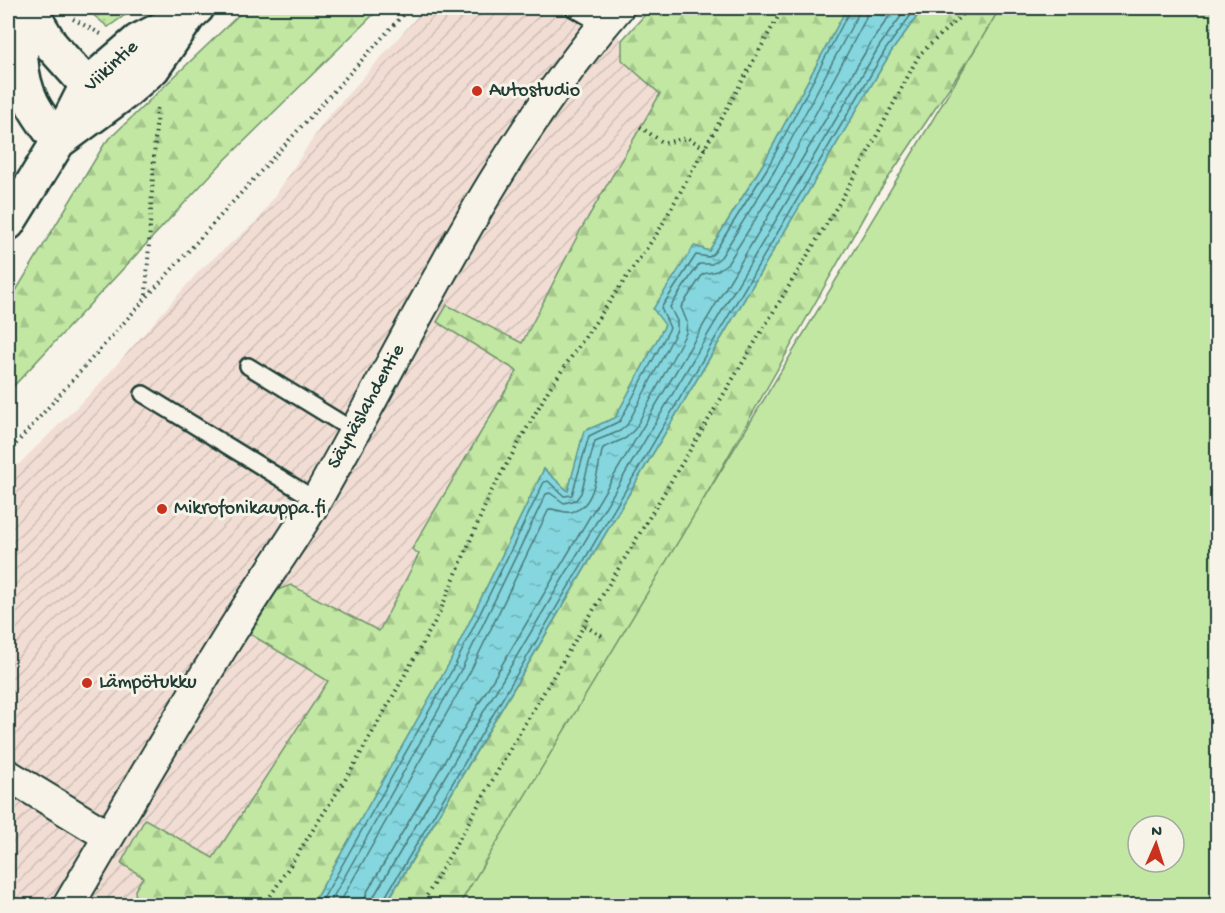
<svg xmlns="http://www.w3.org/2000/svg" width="1225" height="913" font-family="'Gochi Hand',sans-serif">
<defs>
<pattern id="industrial-furrows" width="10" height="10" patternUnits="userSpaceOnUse" patternTransform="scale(1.5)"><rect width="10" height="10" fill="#f1ddd3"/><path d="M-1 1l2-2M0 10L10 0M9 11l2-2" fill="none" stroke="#cebfb6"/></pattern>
<pattern id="grass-dots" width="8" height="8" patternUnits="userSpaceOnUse" patternTransform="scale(1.5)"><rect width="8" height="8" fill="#c1e7a2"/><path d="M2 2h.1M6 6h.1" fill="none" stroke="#a5c78c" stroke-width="1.8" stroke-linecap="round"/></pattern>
<pattern id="forest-firs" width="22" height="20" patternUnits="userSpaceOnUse" patternTransform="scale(1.5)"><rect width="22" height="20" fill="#c1e7a2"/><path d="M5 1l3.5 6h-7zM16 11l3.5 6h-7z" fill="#a5c78c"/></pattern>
<pattern id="water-ripples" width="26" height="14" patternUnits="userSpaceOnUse" patternTransform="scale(1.5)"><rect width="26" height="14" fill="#85d6de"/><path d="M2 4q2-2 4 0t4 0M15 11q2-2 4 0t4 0" fill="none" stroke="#6cafb5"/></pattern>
</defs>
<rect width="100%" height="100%" fill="#f7f3e8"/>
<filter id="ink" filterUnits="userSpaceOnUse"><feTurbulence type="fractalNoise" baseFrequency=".0167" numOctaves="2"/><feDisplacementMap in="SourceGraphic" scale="12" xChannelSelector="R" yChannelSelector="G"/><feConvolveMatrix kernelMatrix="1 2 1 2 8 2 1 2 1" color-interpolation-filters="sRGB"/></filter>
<g filter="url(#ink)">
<path fill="url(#industrial-furrows)" d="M 425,8 L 587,8 L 622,40 L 622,60 L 660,94 L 580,231 L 521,344 L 517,370 L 412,549 L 419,554 L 379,631 L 291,585 L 251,634 L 328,680 L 213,858 L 121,863 L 143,877 L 136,901 L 142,905 L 8,906 L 8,475 L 98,386 L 200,270 L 259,219 L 326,119 Z"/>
<path fill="url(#grass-dots)" stroke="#70926b" stroke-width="1.5" d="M 85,8 L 135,8 L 108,27 Z"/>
<path fill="url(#forest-firs)" stroke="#70926b" stroke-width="1.5" d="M 246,8 L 380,8 L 220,165 L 8,392 L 8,304 L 105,143 Z
M 651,8 L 847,8 L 763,164 L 709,251 L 694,246 L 665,325 L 615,418 L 584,431 L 568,492 L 544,469 L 450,662 L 312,905 L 142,905 L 136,901 L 135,890 L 143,877 L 121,863 L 145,819 L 213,858 L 328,681 L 250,634 L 277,590 L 291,585 L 379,631 L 419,554 L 412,549 L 517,371 L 437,322 L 447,305 L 522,343 L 580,231 L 660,94 L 622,60 L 622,40 Z
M 923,8 L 1013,8 L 995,20 L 874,199 L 474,905 L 385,906 L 891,52 Z"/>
<path fill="#c1e7a2" stroke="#70926b" stroke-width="1.5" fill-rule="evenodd" d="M 1000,8 L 1217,8 L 1217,905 L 459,905 ZM 1138,826 L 1174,826 L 1174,862 L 1138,862 Z"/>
<path fill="url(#water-ripples)" stroke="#5c999a" stroke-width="1.5" d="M 847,8 L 923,8 L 891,52 L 385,905 L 312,905 L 450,662 L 544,469 L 568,491 L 584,431 L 615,418 L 665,325 L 653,309 L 694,246 L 709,251 L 763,164 Z"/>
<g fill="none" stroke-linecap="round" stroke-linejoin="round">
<path stroke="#487a78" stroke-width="1.5" d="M 319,906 L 455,665 L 544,482 L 548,481 L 564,496 L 572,495 L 589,436 L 620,421 L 670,328 L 661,308 L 696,255 L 709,257 L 714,253 L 768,167 L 851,8
M 328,906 L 462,668 L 546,494 L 550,493 L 564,503 L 576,500 L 581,493 L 595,441 L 620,431 L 627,425 L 677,330 L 677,321 L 670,307 L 699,264 L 712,264 L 721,257 L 775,170 L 857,16 L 859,8
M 338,906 L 470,672 L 549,509 C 556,508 563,514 571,512 C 596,508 597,467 603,448 L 626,438 L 635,429 L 686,333 L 687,322 L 681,307 L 703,274 L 717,271 L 728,263 L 783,175 L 865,20 L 868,8
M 363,906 L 367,892 L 872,41 L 895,8
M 372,906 L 374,896 L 880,45 L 907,8
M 380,906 L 886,49 L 916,8"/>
<g stroke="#1f3d34" stroke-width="20">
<path id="service" d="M 573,8 L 603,25
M 248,366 L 354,431
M 143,394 L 316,500"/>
</g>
<g stroke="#1f3d34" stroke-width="34">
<path id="minor" d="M 8,775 L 108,836
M 68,906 C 123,813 177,719 234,628 C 261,584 291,543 317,499 C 412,333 492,154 618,8"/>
</g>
<g stroke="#1f3d34" stroke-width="38">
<path id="tertiary" d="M 22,8 C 20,40 17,73 32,103 C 39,117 50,130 58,142
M 29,8 L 51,45 L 87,85"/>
</g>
<g stroke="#1f3d34" stroke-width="38">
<path id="secondary" d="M 62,139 L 123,94 L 153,68 L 187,18
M 8,223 L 58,142 L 87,85 L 138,41 L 189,15 L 197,8"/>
</g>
<path stroke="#1f3d34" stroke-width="4" stroke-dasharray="1.5 4.5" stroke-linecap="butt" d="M 73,19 L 101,34
M 640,127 L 664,143 L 688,138 L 706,149
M 146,295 L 157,108
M 8,453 C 140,303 275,156 409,8
M 585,626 L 604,637
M 264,906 L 352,769 L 438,616 L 491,492 L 549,389 L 658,232 L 783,8
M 421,906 L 521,730 L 856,175 L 919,55 L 969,8"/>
<use href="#service" stroke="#f7f3e8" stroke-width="15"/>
<use href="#minor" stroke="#f7f3e8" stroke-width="30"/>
<use href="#tertiary" stroke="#f7f3e8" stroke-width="33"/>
<use href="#secondary" stroke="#f7f3e8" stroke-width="33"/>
</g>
</g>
<g fill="#c8321e" stroke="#f7f3e8" stroke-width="2">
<circle cx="477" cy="91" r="6"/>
<circle cx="162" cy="509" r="6"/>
<circle cx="87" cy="683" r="6"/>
</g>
<g text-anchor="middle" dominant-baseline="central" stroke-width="6" stroke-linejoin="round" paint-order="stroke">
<g font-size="20" fill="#1f3d34" stroke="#f7f3e8">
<text transform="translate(112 67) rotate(-43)">Viikintie</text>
<text transform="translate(367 407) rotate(-61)">Säynäslahdentie</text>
</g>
<g font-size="20" fill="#1f3d34" stroke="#f7f3e8" text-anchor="start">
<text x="489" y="91">Autostudio</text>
<text x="174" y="509">Mikrofonikauppa.fi</text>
<text x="99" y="683">Lämpötukku</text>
</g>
</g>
<rect width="1225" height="913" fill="none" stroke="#f7f3e8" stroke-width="30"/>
<rect x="15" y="15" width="1195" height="883" fill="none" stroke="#1f3d34" stroke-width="2" filter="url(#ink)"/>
<g transform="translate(1156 844) rotate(3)"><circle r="28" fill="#f7f3e8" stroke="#a1aaa0" stroke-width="1.5"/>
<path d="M0-4.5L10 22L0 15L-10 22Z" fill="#c8321e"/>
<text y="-9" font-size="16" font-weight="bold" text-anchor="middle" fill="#1f3d34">N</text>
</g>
</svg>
